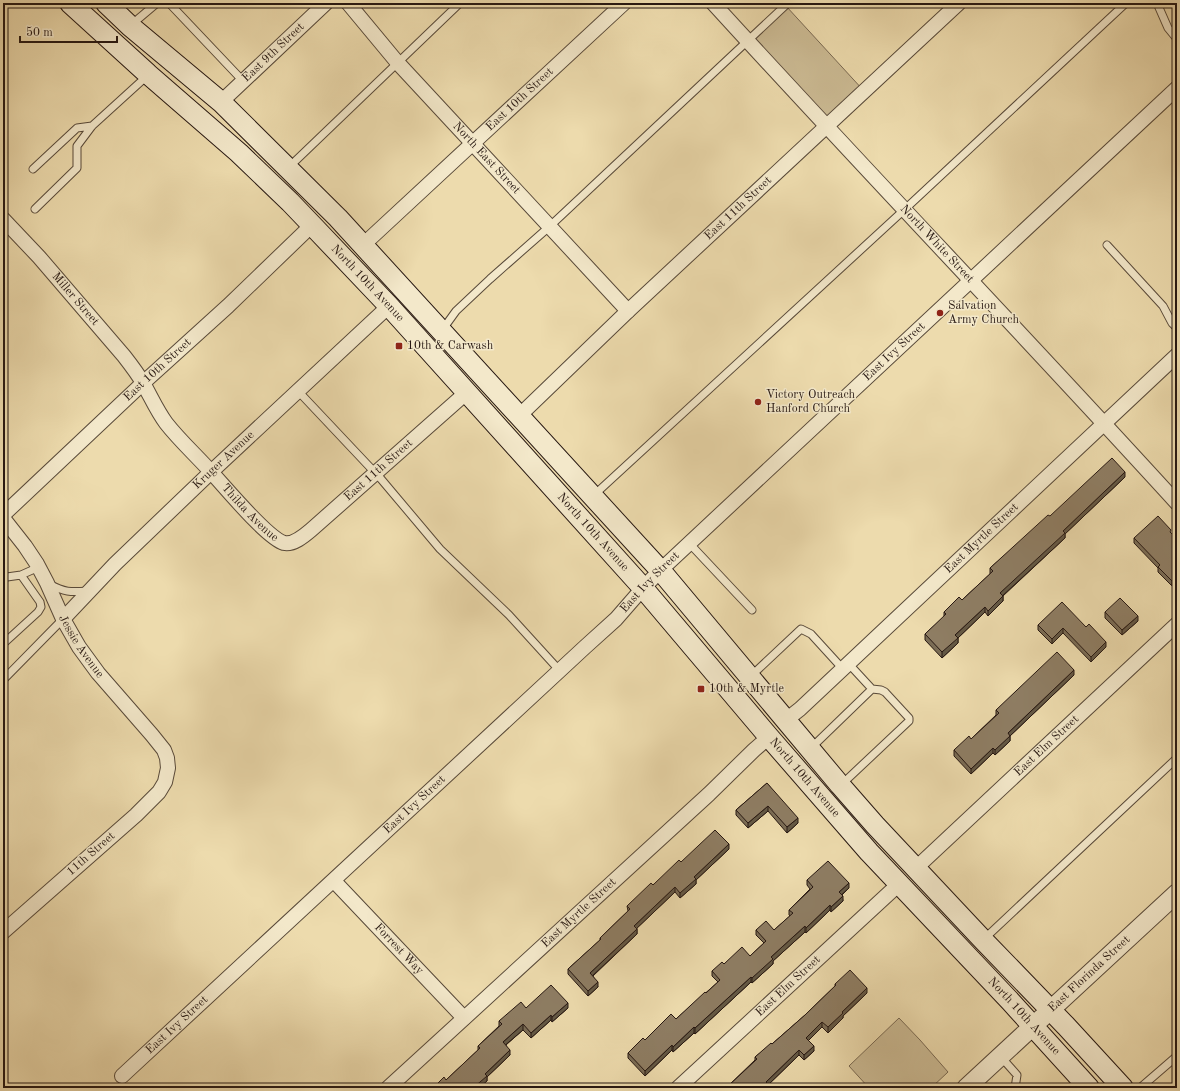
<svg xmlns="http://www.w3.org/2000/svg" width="1180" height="1091" font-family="'Old Standard TT',serif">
<rect width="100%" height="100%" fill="#eddbad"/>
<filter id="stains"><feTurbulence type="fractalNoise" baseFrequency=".005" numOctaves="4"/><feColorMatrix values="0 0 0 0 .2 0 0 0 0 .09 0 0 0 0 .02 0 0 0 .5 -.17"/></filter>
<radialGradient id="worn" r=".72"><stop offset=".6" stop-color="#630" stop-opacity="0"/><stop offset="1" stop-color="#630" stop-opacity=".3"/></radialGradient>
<path fill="#cbba93" stroke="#796952" d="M 786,6 L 864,91 L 826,126 L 747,41 Z
M 899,1018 L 920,1040 L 948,1072 L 931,1088 L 869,1088 L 849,1066 Z"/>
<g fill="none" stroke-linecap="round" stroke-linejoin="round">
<g stroke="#584939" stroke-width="9">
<path id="service" d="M 169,3 L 243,81
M 1157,3 L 1168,28 L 1177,39
M 131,25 L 157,3
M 288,168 L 460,3
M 33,169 L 77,128 L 92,126
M 35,209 L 77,168 L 77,146 L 92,126 L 147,76
M 1107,245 L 1163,306 L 1172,323 L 1177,328
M 443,329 L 456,311 L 490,279 L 549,227 L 788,3
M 298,391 L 381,479 L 440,549 L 509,615 L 560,671
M 593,496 L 904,210 L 1126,3
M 689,543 L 752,610
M 3,580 L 7,577 L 21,575 L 39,567
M 49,584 C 66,593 71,592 89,591
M 3,644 L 38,612 L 41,607 L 40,602 L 21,575
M 751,676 L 801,629 L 811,634 L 842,668
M 3,680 L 63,619
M 810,749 L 872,689
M 841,785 L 909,721 L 909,718 L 885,692 L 881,690 L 872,689 L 848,663
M 983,940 L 1177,758
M 1001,1057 L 1017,1075 L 1015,1088
M 1140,1088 L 1177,1056"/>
</g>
<g stroke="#584939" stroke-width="16">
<g id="minor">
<path id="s1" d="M 348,3 L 397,62 L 628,311"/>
<path id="s2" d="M 713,3 C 866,171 1024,335 1177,503"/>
<path id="s3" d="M 221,102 L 326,3"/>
<path id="s4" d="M 3,219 L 39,257 L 124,356 C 131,365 138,374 143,383 C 151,397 157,411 166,423 C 180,441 197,456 212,473 C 226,488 267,538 284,543 C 293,545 304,536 311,530 L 466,393"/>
<path id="s5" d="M 363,245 L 624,3"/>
<path id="s6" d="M 519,416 L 628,311 L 959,3"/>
<path id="s7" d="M 3,515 L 143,383 L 228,306 L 312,225"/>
<path id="s8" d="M 3,518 L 25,546 L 37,564 L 47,583 L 63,619 L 79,647 L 98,673 L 152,735 L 164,750 L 167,758 L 168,768 L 165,782 L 159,792 L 136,815 L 3,932"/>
<path id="s9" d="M 63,619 L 115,564 L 211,472 L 389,306"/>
<path id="s10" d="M 786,720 L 800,709 L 1177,355"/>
<path id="s11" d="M 916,868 L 1177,624"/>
<path id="s12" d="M 334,881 L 464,1018"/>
<path id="s13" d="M 122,1076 L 585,647 L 616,619 L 643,588 L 666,565 L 1177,88"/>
<path id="s14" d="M 388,1088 L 709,794 L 754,750 L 769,737"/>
<path id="s15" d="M 678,1088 L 899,884"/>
</g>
</g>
<g stroke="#584939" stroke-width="20">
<g id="tertiary">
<path id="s16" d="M 966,1088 L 1177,893"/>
</g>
</g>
<g stroke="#271812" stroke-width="22">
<g id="secondary">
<path id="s17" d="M 70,3 L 148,74 L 239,153 L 290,202 L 312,225 L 389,306 L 643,588 L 769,737 L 869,852 L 1011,1002 L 1089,1088"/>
<path d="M 106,3 L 130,26 L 221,102 L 338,218 L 661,571 L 840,785 L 875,825 L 983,940 L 1066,1026 L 1123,1088"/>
</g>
</g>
<use href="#service" stroke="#f3e8ca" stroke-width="7"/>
<use href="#minor" stroke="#f3e8ca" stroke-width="14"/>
<use href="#tertiary" stroke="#f3e8ca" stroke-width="18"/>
<use href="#secondary" stroke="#f3e8ca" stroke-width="20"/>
</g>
<path fill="#7a6c55" stroke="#271812" d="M 1125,477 L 1065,534 L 1065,538 L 1003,596 L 1003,601 L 988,616 L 985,612 L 958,638 L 958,643 L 942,658 L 925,640 L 925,634 L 944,617 L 944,612 L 962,600 L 990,574 L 990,568 L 1050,516 Z
M 1171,534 L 1177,539 L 1172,586 L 1158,572 L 1158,568 L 1134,543 L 1134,538 Z
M 1105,612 L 1138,621 L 1122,635 L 1105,618 Z
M 1038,625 L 1086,627 L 1106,647 L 1091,662 L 1063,633 L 1052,644 L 1038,630 Z
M 1074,675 L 1010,736 L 1010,741 L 995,755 L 993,753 L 971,774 L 954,756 L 954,750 L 971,739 L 996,715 L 996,710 Z
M 767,783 L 798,823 L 787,833 L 768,811 L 748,828 L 736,815 L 736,810 Z
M 729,849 L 696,880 L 696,884 L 680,898 L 675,892 L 637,928 L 637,934 L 593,976 L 598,987 L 588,996 L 568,974 L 568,969 L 600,940 L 600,938 L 628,911 L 627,906 L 681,862 Z
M 807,880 L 849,888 L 842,895 L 843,901 L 831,912 L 830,910 L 806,933 L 805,932 L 773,961 L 773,964 L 752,983 L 751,982 L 695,1034 L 694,1033 L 673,1052 L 672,1050 L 645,1076 L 628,1058 L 628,1053 L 645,1040 L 676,1019 L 718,982 L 712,976 L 712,971 L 724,964 L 750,956 L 764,943 L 756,935 L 756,930 L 774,930 L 790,916 L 789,915 L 789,910 L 810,889 L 807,885 Z
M 835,984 L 867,993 L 843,1016 L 843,1018 L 828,1033 L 822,1027 L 808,1040 L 814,1051 L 804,1060 L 799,1055 L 767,1086 L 767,1088 L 726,1088 L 755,1060 L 755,1057 L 772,1044 L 805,1015 L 835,986 Z
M 526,1008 L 568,1008 L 552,1022 L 551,1020 L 531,1038 L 523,1030 L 506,1045 L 510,1055 L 487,1077 L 487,1081 L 479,1088 L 433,1088 L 446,1080 L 478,1050 L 478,1046 L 499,1026 L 499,1021 Z"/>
<path fill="#635845" stroke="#271812" d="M 1125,472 L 1125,477 L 1065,534 L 1065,538 L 1000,598 L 1000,593 L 1063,531 Z
M 1177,576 L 1177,581 L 1172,586 L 1172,581 Z
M 1003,596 L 1003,601 L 988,616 L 988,611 Z
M 985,607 L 985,612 L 958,638 L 958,643 L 942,658 L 942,652 L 955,635 Z
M 1138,616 L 1138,621 L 1122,635 L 1122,630 Z
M 1063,628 L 1063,633 L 1052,644 L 1052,639 Z
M 1106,642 L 1106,647 L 1091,662 L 1091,657 Z
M 1074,670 L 1074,675 L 1010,736 L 1010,741 L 995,755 L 995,750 L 1008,733 Z
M 993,748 L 993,753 L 971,774 L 971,769 Z
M 768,806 L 768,811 L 748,828 L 748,823 Z
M 798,818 L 798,823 L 787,833 L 787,827 Z
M 729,844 L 729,849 L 696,880 L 696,884 L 680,898 L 680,893 L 694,877 Z
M 849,883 L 849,888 L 839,897 L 839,892 Z
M 675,887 L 675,892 L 634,931 L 634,926 Z
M 843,896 L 843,901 L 831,912 L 831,907 Z
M 830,905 L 830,910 L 806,933 L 806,928 Z
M 805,926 L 805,932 L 773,961 L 773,964 L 752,983 L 752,978 L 771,957 Z
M 637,929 L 637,934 L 590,978 L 590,973 Z
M 751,977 L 751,982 L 695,1034 L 695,1028 Z
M 598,982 L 598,987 L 588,996 L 588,991 Z
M 867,988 L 867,993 L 843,1016 L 843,1018 L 828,1033 L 828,1027 L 842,1012 Z
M 568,1003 L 568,1008 L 552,1022 L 552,1017 Z
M 551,1015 L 551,1020 L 531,1038 L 531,1033 Z
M 822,1022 L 822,1027 L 806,1043 L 806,1038 Z
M 523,1024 L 523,1030 L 503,1047 L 503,1042 Z
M 694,1027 L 694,1033 L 673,1052 L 673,1047 Z
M 672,1045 L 672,1050 L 645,1076 L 645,1071 Z
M 814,1046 L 814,1051 L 804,1060 L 804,1055 Z
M 510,1050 L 510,1055 L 487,1077 L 487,1081 L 479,1088 L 473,1088 L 485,1074 Z
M 799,1050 L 799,1055 L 767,1086 L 767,1088 L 762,1088 L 766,1082 Z"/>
<path fill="#8e7d63" stroke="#271812" d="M 1112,458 L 1125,472 L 1063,531 L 1065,533 L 1000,593 L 1003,596 L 988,611 L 985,607 L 955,635 L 958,638 L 942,652 L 925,634 L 946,614 L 944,612 L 959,597 L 962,600 L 993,571 L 990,568 L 1048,515 L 1050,516 Z
M 1158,516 L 1171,530 L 1170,532 L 1177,539 L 1177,576 L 1172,581 L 1158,567 L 1160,565 L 1134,538 Z
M 1120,598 L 1138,616 L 1122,630 L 1105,612 Z
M 1062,602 L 1086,627 L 1089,624 L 1106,642 L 1091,657 L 1063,628 L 1052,639 L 1038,625 Z
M 1057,652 L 1074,670 L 1008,733 L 1010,736 L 995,750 L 993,748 L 971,769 L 954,750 L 969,736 L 971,739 L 999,713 L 996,710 Z
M 767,783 L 798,818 L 787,827 L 768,806 L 748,823 L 736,810 Z
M 715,830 L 729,844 L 694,877 L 696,879 L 680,893 L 675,887 L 634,926 L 637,929 L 590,973 L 598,982 L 588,991 L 568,969 L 601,939 L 600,938 L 630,909 L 627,906 L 651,883 L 653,885 L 679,860 L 681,862 Z
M 828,861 L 849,883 L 839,892 L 843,896 L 831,907 L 830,905 L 806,928 L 805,926 L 771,957 L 773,959 L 752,978 L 751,977 L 695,1028 L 694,1027 L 673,1047 L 672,1045 L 645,1071 L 628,1053 L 643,1038 L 645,1040 L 671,1014 L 676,1019 L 705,992 L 706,993 L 720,980 L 712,971 L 722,962 L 724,964 L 742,947 L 750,956 L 766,941 L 756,930 L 766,921 L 774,930 L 793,913 L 789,910 L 813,887 L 807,880 Z
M 850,970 L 867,988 L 842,1012 L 843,1013 L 828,1027 L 822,1022 L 806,1038 L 814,1046 L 804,1055 L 799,1050 L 766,1082 L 767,1083 L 762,1088 L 720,1088 L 724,1085 L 726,1088 L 757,1059 L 755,1057 L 771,1043 L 772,1044 L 805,1015 L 836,985 L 835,984 Z
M 551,985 L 568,1003 L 552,1017 L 551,1015 L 531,1033 L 523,1024 L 503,1042 L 510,1050 L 485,1074 L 487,1076 L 473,1088 L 433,1088 L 444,1077 L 446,1080 L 480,1048 L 478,1046 L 502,1024 L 499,1021 L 521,1002 L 526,1008 Z
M 865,1085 L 868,1088 L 862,1088 Z"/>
<g fill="#8f2418" stroke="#f3e8ca" stroke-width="1.5">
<circle cx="940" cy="313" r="4"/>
<rect x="395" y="342" width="8" height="8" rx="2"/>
<circle cx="758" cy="402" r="4"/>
<rect x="697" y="685" width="8" height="8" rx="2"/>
</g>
<g text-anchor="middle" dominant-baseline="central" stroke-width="3" stroke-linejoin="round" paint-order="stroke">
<g font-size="12" fill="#271812" stroke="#f3e8ca">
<text stroke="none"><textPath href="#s3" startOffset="72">East 9th Street</textPath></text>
<text stroke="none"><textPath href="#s5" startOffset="214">East 10th Street</textPath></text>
<text stroke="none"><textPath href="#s1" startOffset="208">North East Street</textPath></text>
<text stroke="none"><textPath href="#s6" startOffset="302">East 11th Street</textPath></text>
<text stroke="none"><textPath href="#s2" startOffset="329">North White Street</textPath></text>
<text stroke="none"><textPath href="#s17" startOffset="409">North 10th Avenue</textPath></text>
<text stroke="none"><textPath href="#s4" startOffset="108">Miller Street</textPath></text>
<text stroke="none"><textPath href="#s13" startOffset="1059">East Ivy Street</textPath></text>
<text stroke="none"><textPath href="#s7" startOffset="212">East 10th Street</textPath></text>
<text stroke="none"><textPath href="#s9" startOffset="226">Kruger Avenue</textPath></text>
<text stroke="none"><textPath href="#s4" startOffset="552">East 11th Street</textPath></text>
<text stroke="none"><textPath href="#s4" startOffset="385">Thilda Avenue</textPath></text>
<text stroke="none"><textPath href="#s17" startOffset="745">North 10th Avenue</textPath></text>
<text stroke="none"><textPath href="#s10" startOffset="267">East Myrtle Street</textPath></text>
<text stroke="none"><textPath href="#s13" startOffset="723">East Ivy Street</textPath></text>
<text stroke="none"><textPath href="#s8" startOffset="151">Jessie Avenue</textPath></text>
<text stroke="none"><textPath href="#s11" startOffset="179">East Elm Street</textPath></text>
<text stroke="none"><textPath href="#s17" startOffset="1069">North 10th Avenue</textPath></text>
<text stroke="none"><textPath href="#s13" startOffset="399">East Ivy Street</textPath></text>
<text transform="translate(91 854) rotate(-41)">11th Street</text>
<text stroke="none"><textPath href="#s14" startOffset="259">East Myrtle Street</textPath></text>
<text stroke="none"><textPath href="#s12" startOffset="94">Forrest Way</textPath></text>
<text stroke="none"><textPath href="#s16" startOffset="168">East Florinda Street</textPath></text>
<text stroke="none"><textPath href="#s15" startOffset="150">East Elm Street</textPath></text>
<text stroke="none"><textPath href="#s17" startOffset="1393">North 10th Avenue</textPath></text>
<text stroke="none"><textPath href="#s13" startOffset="75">East Ivy Street</textPath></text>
</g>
<g font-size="12" fill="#271812" stroke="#f3e8ca" text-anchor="start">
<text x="948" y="306">Salvation<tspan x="948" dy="14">Army Church</tspan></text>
<text x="407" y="346">10th &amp; Carwash</text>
<text x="766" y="395">Victory Outreach<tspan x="766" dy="14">Hanford Church</tspan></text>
<text x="709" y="689">10th &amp; Myrtle</text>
</g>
</g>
<rect width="1180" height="1091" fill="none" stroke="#eddbad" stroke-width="16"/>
<rect x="4" y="4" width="1172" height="1083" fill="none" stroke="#271812" stroke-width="2"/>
<rect x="8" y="8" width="1164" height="1075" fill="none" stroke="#271812"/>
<path d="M20 36v6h97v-6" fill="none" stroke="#271812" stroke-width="2"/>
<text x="26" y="36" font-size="12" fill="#271812" stroke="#f3e8ca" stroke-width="3" paint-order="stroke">50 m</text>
<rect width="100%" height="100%" filter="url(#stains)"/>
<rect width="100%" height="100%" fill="url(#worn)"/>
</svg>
